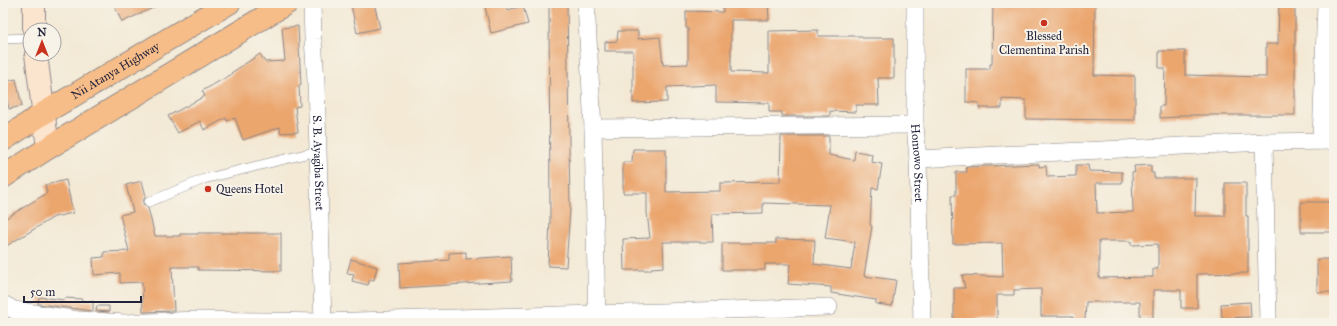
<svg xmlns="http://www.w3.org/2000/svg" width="1337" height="326" font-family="'IM FELL Great Primer',serif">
<rect width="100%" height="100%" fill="#f7f3e8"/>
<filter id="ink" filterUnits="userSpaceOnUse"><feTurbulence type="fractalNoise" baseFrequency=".025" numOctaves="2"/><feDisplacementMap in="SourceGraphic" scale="8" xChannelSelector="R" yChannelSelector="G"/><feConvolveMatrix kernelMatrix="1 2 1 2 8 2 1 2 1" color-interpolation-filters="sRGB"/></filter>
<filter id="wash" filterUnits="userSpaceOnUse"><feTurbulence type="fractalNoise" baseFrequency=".012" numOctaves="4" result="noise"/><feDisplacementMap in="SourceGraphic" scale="16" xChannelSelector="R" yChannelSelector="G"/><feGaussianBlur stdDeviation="0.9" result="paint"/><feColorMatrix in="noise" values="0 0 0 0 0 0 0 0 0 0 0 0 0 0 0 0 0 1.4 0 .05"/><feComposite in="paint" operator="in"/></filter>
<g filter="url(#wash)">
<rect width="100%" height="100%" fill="#f3e9d5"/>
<g id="blocks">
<path fill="#eba66e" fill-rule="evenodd" d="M 113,3 L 164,3 L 122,22 Z
M 362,3 L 374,3 L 380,28 L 357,33 L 351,5 Z
M 484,3 L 506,3 L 507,10 L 523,6 L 528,24 L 491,33 Z
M 549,3 L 567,3 L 570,209 L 566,267 L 548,266 L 550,220 Z
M 723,3 L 768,3 L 769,20 L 731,20 L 731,72 L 769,73 L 769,31 L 818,30 L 818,36 L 862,36 L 862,38 L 894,38 L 894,78 L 878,78 L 879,105 L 856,105 L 856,112 L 830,111 L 830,116 L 782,116 L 782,112 L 769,112 L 769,103 L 716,102 L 716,85 L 667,87 L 667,102 L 633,103 L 633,51 L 605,51 L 605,42 L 617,41 L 618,31 L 638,31 L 638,39 L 660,37 L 663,65 L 688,64 L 688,28 L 686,28 L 686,11 L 723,12 Z
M 993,3 L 1095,3 L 1094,75 L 1135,76 L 1135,120 L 1026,119 L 1026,100 L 1002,99 L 1002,108 L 979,108 L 979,103 L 966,102 L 966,69 L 990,69 L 990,64 L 992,64 Z
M 1279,3 L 1295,3 L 1295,115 L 1178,115 L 1178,117 L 1160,118 L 1160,106 L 1164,106 L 1165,68 L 1159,68 L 1159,51 L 1185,51 L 1185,75 L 1266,77 L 1266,44 L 1278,44 Z
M 298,26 L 301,85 L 299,85 L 300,106 L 295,107 L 298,132 L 280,133 L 280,127 L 243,140 L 235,118 L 227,121 L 226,118 L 204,130 L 200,121 L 178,133 L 168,116 L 205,96 L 202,91 L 232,74 L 231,73 L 260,54 L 265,62 L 285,61 L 282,28 Z
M 16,79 L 22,106 L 9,109 L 3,82 Z
M 781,136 L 829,136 L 829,155 L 854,160 L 855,151 L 872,154 L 871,162 L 882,164 L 878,189 L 872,188 L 870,225 L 872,226 L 864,276 L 896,280 L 892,306 L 876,304 L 876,300 L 831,293 L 831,287 L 788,284 L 790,264 L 765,264 L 765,270 L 722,270 L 722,243 L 776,243 L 776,239 L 815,240 L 814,264 L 851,269 L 855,242 L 825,238 L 830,205 L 763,203 L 763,213 L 712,214 L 713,242 L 663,242 L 664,267 L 651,268 L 651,270 L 624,270 L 623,239 L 650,238 L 647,213 L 647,193 L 623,193 L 623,162 L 632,162 L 633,149 L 666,149 L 666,192 L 720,191 L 720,183 L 780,182 Z
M 1039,164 L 1039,167 L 1046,166 L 1047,177 L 1076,176 L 1076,165 L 1088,165 L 1089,171 L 1122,172 L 1122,183 L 1096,183 L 1097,213 L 1133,212 L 1132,172 L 1135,173 L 1134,166 L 1151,165 L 1151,173 L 1154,173 L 1154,178 L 1196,178 L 1195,216 L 1225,216 L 1225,183 L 1246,183 L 1246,216 L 1248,216 L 1248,273 L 1197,274 L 1197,308 L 1181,308 L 1181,290 L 1153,290 L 1153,318 L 1140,317 L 1140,302 L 1086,302 L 1085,322 L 1073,322 L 1073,316 L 1041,316 L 1041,289 L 1014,290 L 1014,295 L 997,295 L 997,320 L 977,320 L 977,323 L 954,323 L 954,288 L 965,288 L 962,275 L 1003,277 L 1002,243 L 953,244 L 952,195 L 956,195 L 956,172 L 967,172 L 966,167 ZM 1099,241 L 1131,241 L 1131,245 L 1158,244 L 1158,269 L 1153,269 L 1153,277 L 1099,278 Z
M 66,180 L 73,213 L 54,217 L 3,248 L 3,220 L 47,193 L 45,185 Z
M 142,181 L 146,196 L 143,201 L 143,204 L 148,208 L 155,236 L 180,236 L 180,234 L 198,234 L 198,233 L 281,233 L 281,271 L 198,270 L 198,267 L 172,267 L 174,311 L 143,312 L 142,282 L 120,283 L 120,273 L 94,275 L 93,258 L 104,257 L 104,252 L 129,251 L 120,215 L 133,212 L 126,185 Z
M 1301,202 L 1334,202 L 1334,232 L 1301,232 Z
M 466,252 L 466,259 L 511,256 L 512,281 L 400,288 L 399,263 L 449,260 L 449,253 Z
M 351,259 L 377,267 L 374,280 L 370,279 L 368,285 L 352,281 L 354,274 L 347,273 Z
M 1317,259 L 1334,259 L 1334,292 L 1317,292 Z
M 39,297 L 64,300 L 64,298 L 82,299 L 82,301 L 93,301 L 93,311 L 38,304 Z
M 1250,302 L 1251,317 L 1222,318 L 1221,304 Z
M 97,306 L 109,306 L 109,312 L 96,311 Z"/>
</g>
</g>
<g filter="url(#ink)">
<use href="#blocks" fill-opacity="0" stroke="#8a8688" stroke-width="1"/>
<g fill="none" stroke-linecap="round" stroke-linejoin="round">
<g stroke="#8a8688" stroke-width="10">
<path id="lane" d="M 3,39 L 30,38
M 149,202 L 204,179 L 318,151"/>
</g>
<g stroke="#8a8688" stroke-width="18">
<g id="street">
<path id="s1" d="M 312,3 L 313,39 L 316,81 L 323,323"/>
<path d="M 586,3 L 593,128 L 597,323"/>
<path id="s2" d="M 915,3 L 915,125 L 918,159 L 922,323"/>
<path d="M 593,128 L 915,125"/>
<path d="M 1321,141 L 1326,3"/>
<path d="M 1264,142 L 1268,323"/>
<path d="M 918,159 L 1264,142 L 1334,141"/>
<path d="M 3,304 L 14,310 L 26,312 L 78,320 L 125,323 L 197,320 L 323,322 L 829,307"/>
</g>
</g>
<g stroke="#8a8688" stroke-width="24">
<path id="secondary" d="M 34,3 L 34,30
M 36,54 L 48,148"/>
</g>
<g stroke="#8a8688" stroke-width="24">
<g id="primary">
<path id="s3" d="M 3,140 L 44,113 L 229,3"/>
<path d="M 3,177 L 48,148 L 287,3"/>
</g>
</g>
<use href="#lane" stroke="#fff" stroke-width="9"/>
<use href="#street" stroke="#fff" stroke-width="17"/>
<use href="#secondary" stroke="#fce5cf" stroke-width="22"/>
<use href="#primary" stroke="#f7bd88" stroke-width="22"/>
</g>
</g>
<g fill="#c8321e" stroke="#f7f3e8" stroke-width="1.5">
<circle cx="1044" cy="23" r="4"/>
<circle cx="208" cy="189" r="4"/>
</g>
<g text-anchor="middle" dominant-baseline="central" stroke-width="4" stroke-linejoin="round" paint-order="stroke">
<g font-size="12" fill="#22223b" stroke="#f7f3e8">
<text x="1044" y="36">Blessed<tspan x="1044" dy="14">Clementina Parish</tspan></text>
<text x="216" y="189" text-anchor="start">Queens Hotel</text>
</g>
<g font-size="12" fill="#22223b" stroke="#f7f3e8">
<text stroke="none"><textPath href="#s3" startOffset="132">Nii Atanya Highway</textPath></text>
<text stroke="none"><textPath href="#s1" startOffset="160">S. B. Ayagiba Street</textPath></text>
<text stroke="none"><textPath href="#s2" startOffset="160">Homowo Street</textPath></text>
</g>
</g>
<rect width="1337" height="326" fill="none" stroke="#f7f3e8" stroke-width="16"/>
<g transform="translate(42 42)"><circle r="19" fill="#f7f3e8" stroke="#a29fa3"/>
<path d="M0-3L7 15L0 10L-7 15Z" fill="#c8321e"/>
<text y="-6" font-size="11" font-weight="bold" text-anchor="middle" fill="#22223b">N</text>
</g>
<path d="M24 296v6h117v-6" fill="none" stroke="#22223b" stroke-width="2"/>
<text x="30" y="296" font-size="12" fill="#22223b" stroke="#f7f3e8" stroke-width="3" paint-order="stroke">50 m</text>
</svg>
